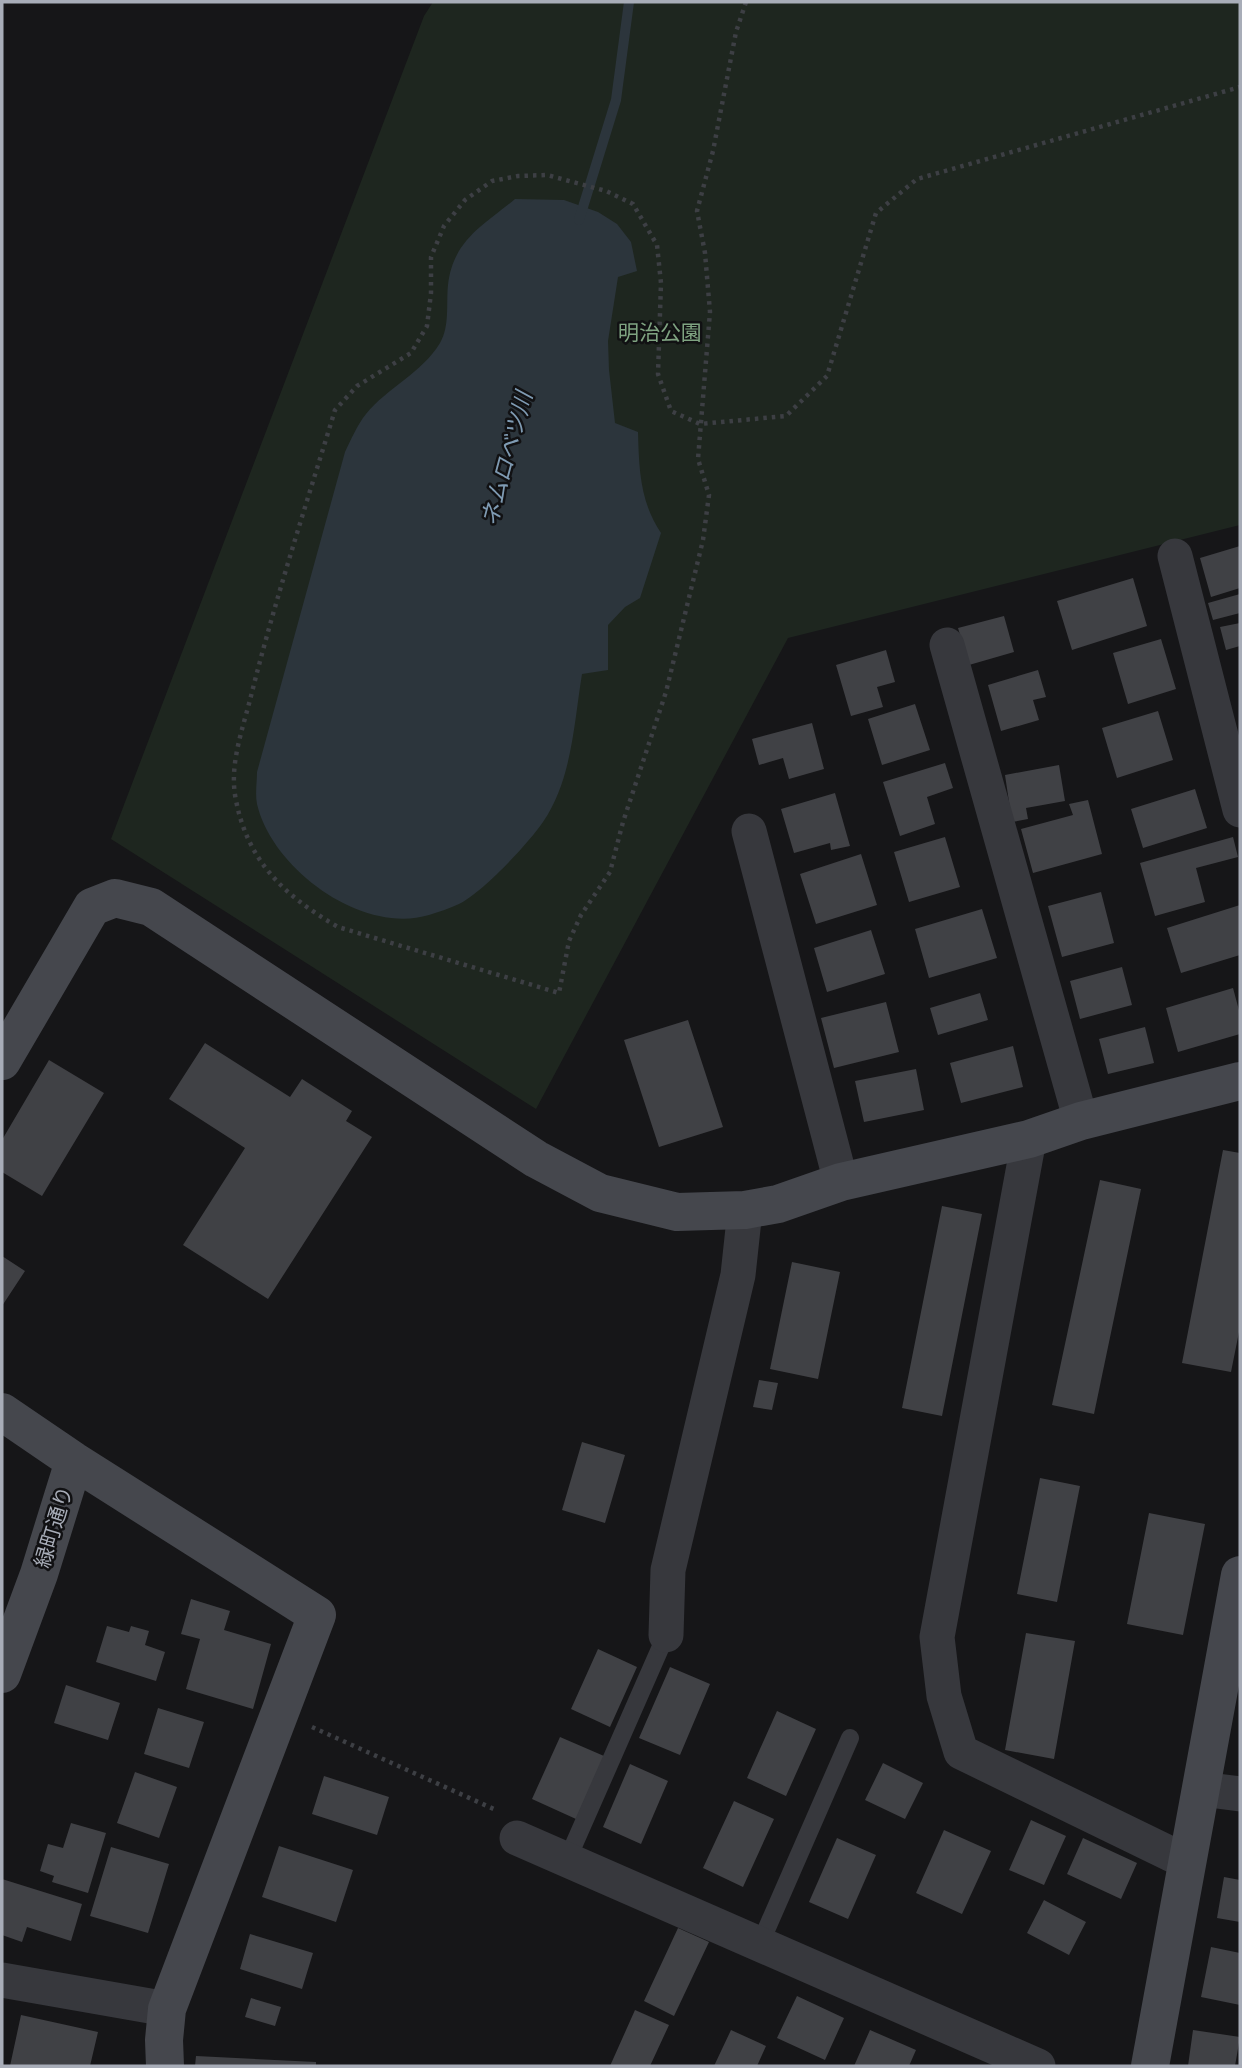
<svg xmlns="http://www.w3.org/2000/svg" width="1242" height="2068" font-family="Karla,'Noto Sans JP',sans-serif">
<rect width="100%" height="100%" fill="#161618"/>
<path fill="#1e261f" d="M 433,2 L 1240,2 L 1240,525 L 788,638 L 536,1109 L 111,839 L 424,16 Z"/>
<path fill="#2c353c" d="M 515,199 L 564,200 L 598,212 L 617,224 L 631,242 L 637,271 L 618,277 L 608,341 L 609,370 L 615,423 L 638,432 C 639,469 640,502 661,533 L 640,598 L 625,607 L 608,625 L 608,670 L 582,674 C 574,723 572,780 543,822 C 528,844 482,893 459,904 C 450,908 439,912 429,915 C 362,935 272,869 257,804 C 255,794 257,782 257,772 L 345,452 C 351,440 357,425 366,414 C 387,388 422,373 440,343 C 450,326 446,304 448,285 C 453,240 484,225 515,199 Z"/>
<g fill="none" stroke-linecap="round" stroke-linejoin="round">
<path stroke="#2c353c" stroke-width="10" d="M 579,220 L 616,100 L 629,2"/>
</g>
<path fill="#404145" d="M 1240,546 L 1240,588 L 1211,597 L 1200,558 Z
M 1133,578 L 1147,626 L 1072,650 L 1057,601 Z
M 1240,594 L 1240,613 L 1213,620 L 1208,603 Z
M 1004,616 L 1014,652 L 969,665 L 958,628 Z
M 1240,623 L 1240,646 L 1226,650 L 1220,627 Z
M 1161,639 L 1176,689 L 1128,704 L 1113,653 Z
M 886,650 L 895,682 L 877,687 L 883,707 L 851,716 L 836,665 Z
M 1038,670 L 1046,697 L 1033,700 L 1039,720 L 1001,731 L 988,685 Z
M 915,704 L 930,750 L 882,765 L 868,719 Z
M 1158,711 L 1173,760 L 1117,778 L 1102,728 Z
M 812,723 L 824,769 L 789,779 L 783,758 L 759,765 L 752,739 Z
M 945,763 L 953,788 L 927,797 L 935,824 L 900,836 L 883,782 Z
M 1059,765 L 1065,801 L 1026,808 L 1028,819 L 1012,822 L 1005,775 Z
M 1195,789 L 1207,828 L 1143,848 L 1131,809 Z
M 835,793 L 850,846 L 831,850 L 830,843 L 794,853 L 781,809 Z
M 1088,800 L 1102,854 L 1033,873 L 1021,829 L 1073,815 L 1069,804 Z
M 945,837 L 960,887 L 909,902 L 894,852 Z
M 1233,837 L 1238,857 L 1196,868 L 1205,902 L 1155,916 L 1140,863 Z
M 861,854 L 877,905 L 816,924 L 800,874 Z
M 1101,892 L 1114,943 L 1062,957 L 1048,906 Z
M 1240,905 L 1240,955 L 1181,973 L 1167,928 Z
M 982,909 L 997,958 L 929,978 L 915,929 Z
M 871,930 L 885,974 L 827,992 L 814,948 Z
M 1122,967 L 1132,1005 L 1080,1019 L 1070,981 Z
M 1233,988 L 1240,1014 L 1240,1034 L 1178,1052 L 1166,1008 Z
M 980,993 L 988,1020 L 938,1035 L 930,1008 Z
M 886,1002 L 899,1052 L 834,1068 L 821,1018 Z
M 688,1020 L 723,1127 L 659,1147 L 624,1040 Z
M 1145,1027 L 1154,1063 L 1108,1074 L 1099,1039 Z
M 205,1043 L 290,1097 L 302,1079 L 352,1111 L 346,1121 L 372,1137 L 268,1299 L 183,1245 L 245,1148 L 169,1099 Z
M 1013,1046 L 1023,1087 L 961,1103 L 950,1063 Z
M 49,1060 L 104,1093 L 42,1196 L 2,1172 L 2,1140 Z
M 916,1069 L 924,1110 L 864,1122 L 855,1081 Z
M 1223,1150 L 1240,1153 L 1240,1327 L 1231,1372 L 1182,1363 Z
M 1100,1180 L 1141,1189 L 1094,1414 L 1052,1405 Z
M 942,1206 L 982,1214 L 942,1416 L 902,1408 Z
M 2,1256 L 25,1271 L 2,1306 Z
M 792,1262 L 840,1272 L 818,1379 L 770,1369 Z
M 759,1380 L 778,1383 L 772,1410 L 753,1407 Z
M 582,1442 L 625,1455 L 605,1523 L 562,1510 Z
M 1040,1478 L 1080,1486 L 1057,1602 L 1017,1594 Z
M 1149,1513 L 1205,1524 L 1183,1635 L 1127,1624 Z
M 191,1599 L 230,1611 L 224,1630 L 271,1644 L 253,1709 L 186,1689 L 200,1639 L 181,1634 Z
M 107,1626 L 129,1632 L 131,1626 L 149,1631 L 145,1645 L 165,1652 L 156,1681 L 96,1662 Z
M 1026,1633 L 1075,1641 L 1054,1759 L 1005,1750 Z
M 598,1649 L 637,1667 L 610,1727 L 571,1709 Z
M 670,1667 L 710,1684 L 680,1755 L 639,1738 Z
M 66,1685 L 120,1703 L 108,1740 L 54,1723 Z
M 158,1708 L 204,1722 L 189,1768 L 144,1754 Z
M 777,1711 L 816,1729 L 786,1796 L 747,1778 Z
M 560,1737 L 604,1756 L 576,1819 L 532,1799 Z
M 883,1763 L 923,1783 L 905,1819 L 865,1800 Z
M 630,1764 L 668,1781 L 641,1844 L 603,1827 Z
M 135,1772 L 177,1787 L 159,1838 L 117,1823 Z
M 324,1776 L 389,1797 L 377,1835 L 312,1814 Z
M 734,1801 L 774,1819 L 743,1887 L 703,1868 Z
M 1031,1820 L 1066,1836 L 1044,1885 L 1009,1870 Z
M 71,1823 L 106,1833 L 88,1893 L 52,1882 L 54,1876 L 40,1871 L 48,1844 L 63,1848 Z
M 944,1830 L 991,1851 L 962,1914 L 916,1893 Z
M 837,1838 L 876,1855 L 848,1919 L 809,1902 Z
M 1083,1838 L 1137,1863 L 1121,1899 L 1067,1874 Z
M 279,1846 L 353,1870 L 336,1922 L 262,1897 Z
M 111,1847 L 169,1864 L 148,1933 L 90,1916 Z
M 1224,1877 L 1240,1880 L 1240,1922 L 1217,1918 Z
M 2,1879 L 82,1904 L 71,1941 L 27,1927 L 22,1942 L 2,1935 Z
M 1044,1900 L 1086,1922 L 1069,1955 L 1027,1933 Z
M 678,1928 L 709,1942 L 674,2016 L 644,2001 Z
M 250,1934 L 313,1953 L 302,1989 L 240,1969 Z
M 1211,1947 L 1240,1953 L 1240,2005 L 1201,1997 Z
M 797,1996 L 844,2018 L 825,2060 L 777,2038 Z
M 251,1998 L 281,2007 L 275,2026 L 245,2017 Z
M 635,2010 L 669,2025 L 650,2066 L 610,2066 Z
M 21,2015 L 98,2032 L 90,2066 L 10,2066 Z
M 731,2030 L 766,2046 L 757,2066 L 714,2066 Z
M 870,2030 L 916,2050 L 909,2066 L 854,2066 Z
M 1193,2030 L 1240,2037 L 1235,2066 L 1188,2066 Z
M 196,2056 L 316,2062 L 316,2066 L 195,2066 Z"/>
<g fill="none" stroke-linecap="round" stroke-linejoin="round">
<path stroke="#3d3f44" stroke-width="4.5" stroke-dasharray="3.5 5" stroke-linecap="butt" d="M 746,2 L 736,32 L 713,151 L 697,211 L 705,253 L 710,312 L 698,459 L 709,495 L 703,540 L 666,692 L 623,822 L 610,872 L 581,915 L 569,941 L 559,993 L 338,927 C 283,895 246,860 235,795 C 230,762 243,728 251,696 C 275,600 306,505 335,410 L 357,386 L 411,353 L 427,326 L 431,293 L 431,257 L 444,226 L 465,200 L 492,181 L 518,176 L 547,175 L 606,191 L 633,204 L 657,245 L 661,283 L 658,374 L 671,411 L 700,424 L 786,416 L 827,376 L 876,213 L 917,179 L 1240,87
M 312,1727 L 496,1810"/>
<path stroke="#37383d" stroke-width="18" d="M 568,1858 L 666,1635
M 760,1944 L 850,1738"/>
<path stroke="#37383d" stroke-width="35" d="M 1175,556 L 1240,810
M 947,645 L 1081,1121
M 749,831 L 841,1182
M 1029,1139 L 937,1637 L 944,1696 L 961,1752 L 1187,1862
M 666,1635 L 668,1570 L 738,1275 L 745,1210
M 1201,1789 L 1240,1794
M 517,1838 L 1038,2066
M 2,1980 L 167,2009"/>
<path stroke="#45474d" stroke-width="38" d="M 2,1061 L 92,907 L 115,898 L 151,907 L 536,1159 L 600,1193 L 677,1212 L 745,1210 L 778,1204 L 841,1182 L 1029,1139 L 1081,1121 L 1240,1081
M 2,1412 L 74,1461 L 317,1615 L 167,2009 L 164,2040 L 165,2066
M 2,1674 L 39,1574 L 74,1461
M 1150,2066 L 1240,1575"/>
</g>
<g text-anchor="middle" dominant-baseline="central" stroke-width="5" stroke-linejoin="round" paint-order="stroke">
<g font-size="21" fill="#7fa381" stroke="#111113">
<text x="660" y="333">明治公園</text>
</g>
<g font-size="21" fill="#a8adb8" stroke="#111113">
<text transform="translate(54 1527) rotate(-73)">緑町通り</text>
</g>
<g font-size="23" font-style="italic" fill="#7f9bb3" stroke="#111113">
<text transform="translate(507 459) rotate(-75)">ネムロベツ川</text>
</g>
</g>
<rect width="1242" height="2068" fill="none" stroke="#a8adb8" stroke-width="7"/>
</svg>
